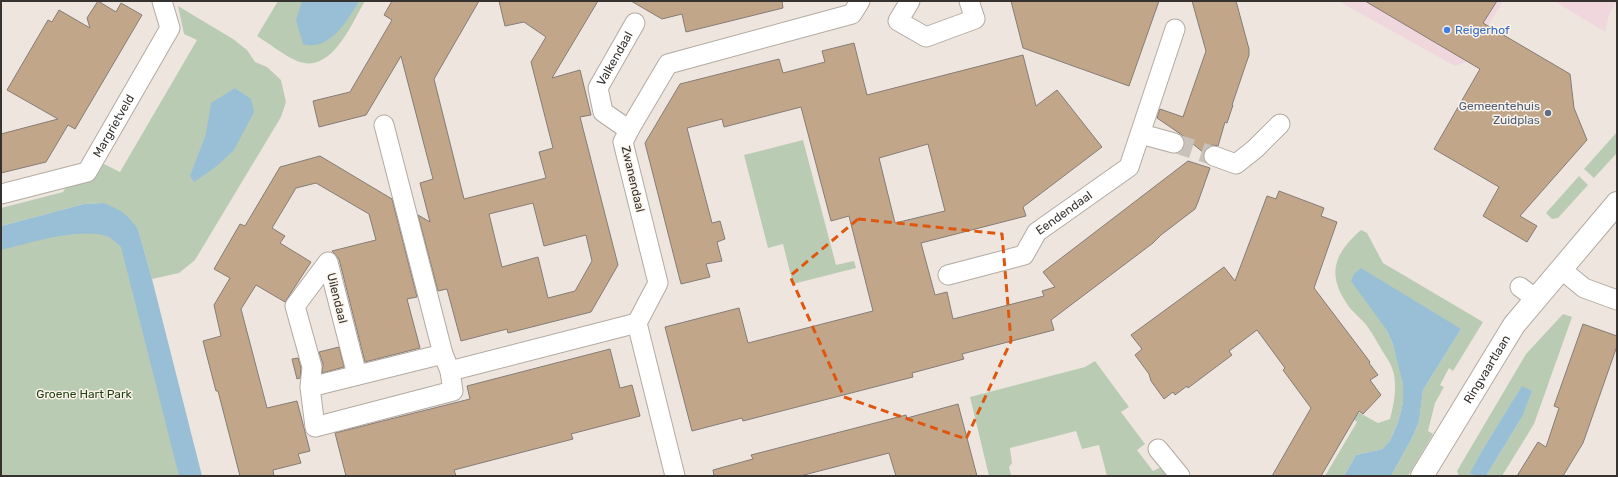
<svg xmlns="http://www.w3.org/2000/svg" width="1618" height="477" font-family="Rubik,sans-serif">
<rect width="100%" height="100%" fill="#eee6de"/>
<path fill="#f0d6dd" d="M 1338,1 L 1503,1 L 1466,62 L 1455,66 Z
M 1554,1 L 1617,1 L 1609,15 L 1605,32 Z"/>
<path fill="#bacbb4" d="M 278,1 L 365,1 C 351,24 332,75 297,61 C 283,55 270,44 257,36 Z
M 178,6 L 233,39 L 247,50 L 255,62 L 267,67 L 281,80 L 286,102 L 281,117 L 195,260 L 179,273 L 152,279 L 138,229 L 104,203 L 84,204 L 1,226 L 1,208 L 63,192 L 68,184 L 93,177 L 104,164 L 120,172 L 197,40 L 184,34 Z
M 1617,132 L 1617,153 L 1594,178 L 1584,169 Z
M 803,140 L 836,265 L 854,261 L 856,268 L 793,284 L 783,244 L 768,248 L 744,155 Z
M 1579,176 L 1588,185 L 1558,218 L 1552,219 L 1546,213 Z
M 93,215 L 127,233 L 190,476 L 1,476 L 1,239 Z
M 1361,230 L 1367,233 L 1383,263 L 1483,322 L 1453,371 L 1449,368 L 1440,385 L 1444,387 L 1435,403 L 1428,431 L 1433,434 L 1408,476 L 1391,476 L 1412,438 L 1419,422 L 1423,390 L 1461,329 L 1386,329 L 1393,344 L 1399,365 L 1403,384 L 1403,403 L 1398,422 L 1390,441 L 1384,449 L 1356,455 L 1344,476 L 1325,476 L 1357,422 L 1353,419 L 1358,412 L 1378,423 L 1390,419 C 1394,404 1398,383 1392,368 C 1390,362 1386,357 1383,352 C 1378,344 1373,334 1367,326 C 1361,318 1352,312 1347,304 C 1326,273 1335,253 1361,230 Z
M 1563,314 L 1572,317 L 1534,424 L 1502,476 L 1486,476 L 1522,417 L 1522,387 L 1483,449 L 1471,473 L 1476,476 L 1459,476 L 1457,471 L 1526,354 Z
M 1095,361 L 1129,407 L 1121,412 L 1145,444 L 1137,450 L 1153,471 L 1161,467 L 1168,476 L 1107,476 L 1099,445 L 1082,449 L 1076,431 L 1010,448 L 1012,463 L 1009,467 L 1011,475 L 989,476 L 970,397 L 1085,367 Z"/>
<path fill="#98bfd5" d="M 302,1 L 359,1 C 348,20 329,52 303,44 L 296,20 Z
M 235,88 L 251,99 L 254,112 L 234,150 L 217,166 L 194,182 L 190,176 L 206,134 L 211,103 Z
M 104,203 L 121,211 L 130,219 L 138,229 L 152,279 L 202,476 L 179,476 L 121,247 C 117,244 113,239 109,237 C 84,226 28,243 1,250 L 1,226 L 84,204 Z
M 1361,268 L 1461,329 L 1423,390 L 1419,422 L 1412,438 L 1391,476 L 1344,476 L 1356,455 L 1383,449 L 1390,441 L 1398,422 L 1403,403 L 1403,384 L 1393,344 L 1386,329 L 1351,281 L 1354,274 Z
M 1522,386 L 1532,391 L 1522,417 L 1486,476 L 1476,476 L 1470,473 L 1483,449 Z"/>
<path fill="#c2a689" stroke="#847d76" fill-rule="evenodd" d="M 98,1 L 116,12 L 121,3 L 142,15 L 75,129 L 68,125 L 46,162 L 1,173 L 1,134 L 58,119 L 7,90 L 48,20 L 52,22 L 59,10 L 90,28 L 87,18 Z
M 392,1 L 479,1 L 434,79 L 464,199 L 546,178 L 539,152 L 553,148 L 531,62 L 546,37 L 524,22 L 505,26 L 499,1 L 598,1 L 552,78 L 580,70 L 591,115 L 580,117 L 618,265 L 591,312 L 508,333 L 507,329 L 461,341 L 447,289 L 438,291 L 418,215 L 430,222 L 420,183 L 433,179 L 401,56 L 366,115 L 319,127 L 313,101 L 350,92 L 392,20 L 384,15 ZM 533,203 L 544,246 L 586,235 L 592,261 L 575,291 L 548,298 L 538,257 L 502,267 L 489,214 Z
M 631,1 L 782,1 L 783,8 L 686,32 L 682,14 L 662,19 Z
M 1011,1 L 1159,1 L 1129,86 L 1023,48 Z
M 1192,1 L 1236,1 L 1249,49 L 1249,55 L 1232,105 L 1233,105 L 1227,123 L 1225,122 L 1218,146 L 1212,145 L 1207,147 L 1204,153 L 1182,135 L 1157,118 L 1160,109 L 1183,117 L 1206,51 Z
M 1365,1 L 1497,1 L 1483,23 L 1570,74 L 1574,108 L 1587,140 L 1520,216 L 1537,226 L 1527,242 L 1483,216 L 1499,187 L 1434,149 L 1480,69 Z
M 854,43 L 867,95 L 1023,55 L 1036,106 L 1057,90 L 1102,147 L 1023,207 L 1026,216 L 921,243 L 935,295 L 947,292 L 953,319 L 1044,296 L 1042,291 L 1055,287 L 1043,272 L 1188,161 L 1210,168 L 1198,202 L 1195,209 L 1161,235 L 1153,243 L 1051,320 L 1054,330 L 962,354 L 964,359 L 912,373 L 913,377 L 743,421 L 742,418 L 692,431 L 665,327 L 739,308 L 748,343 L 873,311 L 849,216 L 831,221 L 801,107 L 724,127 L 722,119 L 687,128 L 712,223 L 720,221 L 725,239 L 717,242 L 722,261 L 706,264 L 710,277 L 681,284 L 645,143 L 680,84 L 779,59 L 783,73 L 825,62 L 822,51 ZM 928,144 L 945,211 L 895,223 L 879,158 Z
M 320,156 L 392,199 L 417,297 L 407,299 L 420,348 L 365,362 L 339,259 L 332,251 L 376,240 L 369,214 L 316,183 L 296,188 L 272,228 L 285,236 L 280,243 L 311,262 L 285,302 L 256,285 L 241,309 L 267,408 L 297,401 L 310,451 L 298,454 L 301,463 L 273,470 L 274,476 L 240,476 L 218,391 L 216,391 L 203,341 L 221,336 L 214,305 L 230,278 L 214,269 L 240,224 L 245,226 L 280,167 Z
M 1279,191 L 1324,208 L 1321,216 L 1337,222 L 1314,288 L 1370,362 L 1369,363 L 1378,375 L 1370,380 L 1381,395 L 1363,414 L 1359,411 L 1321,476 L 1272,476 L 1311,408 L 1283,370 L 1285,368 L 1257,330 L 1229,351 L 1232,355 L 1188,388 L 1187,386 L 1175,395 L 1173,392 L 1164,399 L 1151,381 L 1149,374 L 1135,355 L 1142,349 L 1131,335 L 1224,267 L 1235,281 L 1267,196 L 1276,199 Z
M 1583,324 L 1617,336 L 1617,346 L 1583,443 L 1563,476 L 1517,476 L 1538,442 L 1546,447 L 1559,408 L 1554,406 Z
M 339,347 L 344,367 L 322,373 L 323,364 L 319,352 Z
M 610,349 L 620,388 L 632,385 L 640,416 L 571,434 L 573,439 L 454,470 L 456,476 L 346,476 L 335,433 L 470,399 L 467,386 Z
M 298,358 L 301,368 L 300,378 L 297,379 L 292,359 Z
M 958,404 L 977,476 L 896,476 L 889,453 L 800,476 L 714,476 L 713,470 L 753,459 L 751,455 L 906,415 L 907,418 Z"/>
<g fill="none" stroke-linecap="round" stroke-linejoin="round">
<path stroke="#c9c2bb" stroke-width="19" stroke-dasharray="19 10" stroke-linecap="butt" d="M 1174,143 L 1214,156"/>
<g stroke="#b2aaa2" stroke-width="21">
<g id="minor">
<path d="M 910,1 L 898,21 L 926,37 L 975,19 L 969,1"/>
<path id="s1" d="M 629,130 L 603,112 L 598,88 L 635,23"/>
<path d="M 1141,134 L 1174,143"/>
<path d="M 1214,156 L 1236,164 L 1255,149 L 1280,124"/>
<path id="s2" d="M 1,194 L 87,172 L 170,28 L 162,1"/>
<path d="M 1561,269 L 1584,288 L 1617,300"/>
<path id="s3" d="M 948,275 L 1024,255 L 1037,232 L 1129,167 L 1175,29"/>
<path d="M 1520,287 L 1536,299"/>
<path d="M 450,371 L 637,323"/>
<path d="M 357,375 L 328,262 L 295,306 L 312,367 L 310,387 L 315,427 L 453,391 L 450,371 L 443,354 L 384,125"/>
<path d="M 310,387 L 443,354"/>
<path d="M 1158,449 L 1180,476"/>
<path d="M 675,476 L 637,323 L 658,283 L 623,142 L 629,130 L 668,64 L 852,14 L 860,1"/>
</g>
</g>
<g stroke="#b2aaa2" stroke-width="24">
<g id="tertiary">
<path id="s4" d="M 1422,476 L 1514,325 L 1617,203"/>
</g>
</g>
<use href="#minor" stroke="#fff" stroke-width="19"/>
<use href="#tertiary" stroke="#fff" stroke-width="22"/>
</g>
<path fill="none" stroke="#df570e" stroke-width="3" stroke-dasharray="8 5" stroke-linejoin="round" d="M 858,219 L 1002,234 L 1011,341 L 966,439 L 844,397 L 790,276 Z"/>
<circle fill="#3f7fe0" stroke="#fcf4eb" stroke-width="1.5" cx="1447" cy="30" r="4"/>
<circle fill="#5c6f8a" stroke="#fcf4eb" stroke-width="1.5" cx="1548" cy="113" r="4"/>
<g text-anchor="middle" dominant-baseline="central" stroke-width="3" stroke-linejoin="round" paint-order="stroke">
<g font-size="12" fill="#366cbe" stroke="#fcf4eb" text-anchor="start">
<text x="1455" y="30">Reigerhof</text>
</g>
<g font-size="12" fill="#35322f" stroke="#fcf4eb">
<text stroke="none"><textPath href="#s1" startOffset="90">Valkendaal</textPath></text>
<text stroke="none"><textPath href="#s2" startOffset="142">Margrietveld</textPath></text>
<text transform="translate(633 179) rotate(77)">Zwanendaal</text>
<text stroke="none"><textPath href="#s3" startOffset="138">Eendendaal</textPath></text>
<text transform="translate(337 298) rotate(76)">Uilendaal</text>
<text stroke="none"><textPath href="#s4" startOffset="125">Ringvaartlaan</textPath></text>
</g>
<g font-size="12" fill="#4e5e75" stroke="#fcf4eb" text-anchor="end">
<text x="1540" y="106">Gemeentehuis<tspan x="1540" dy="14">Zuidplas</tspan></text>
</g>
<g font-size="12" fill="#1f3f11" stroke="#fcf4eb">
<text x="84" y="394">Groene Hart Park</text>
</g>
</g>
<rect width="1618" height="477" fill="none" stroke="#35322f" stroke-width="4"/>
</svg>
